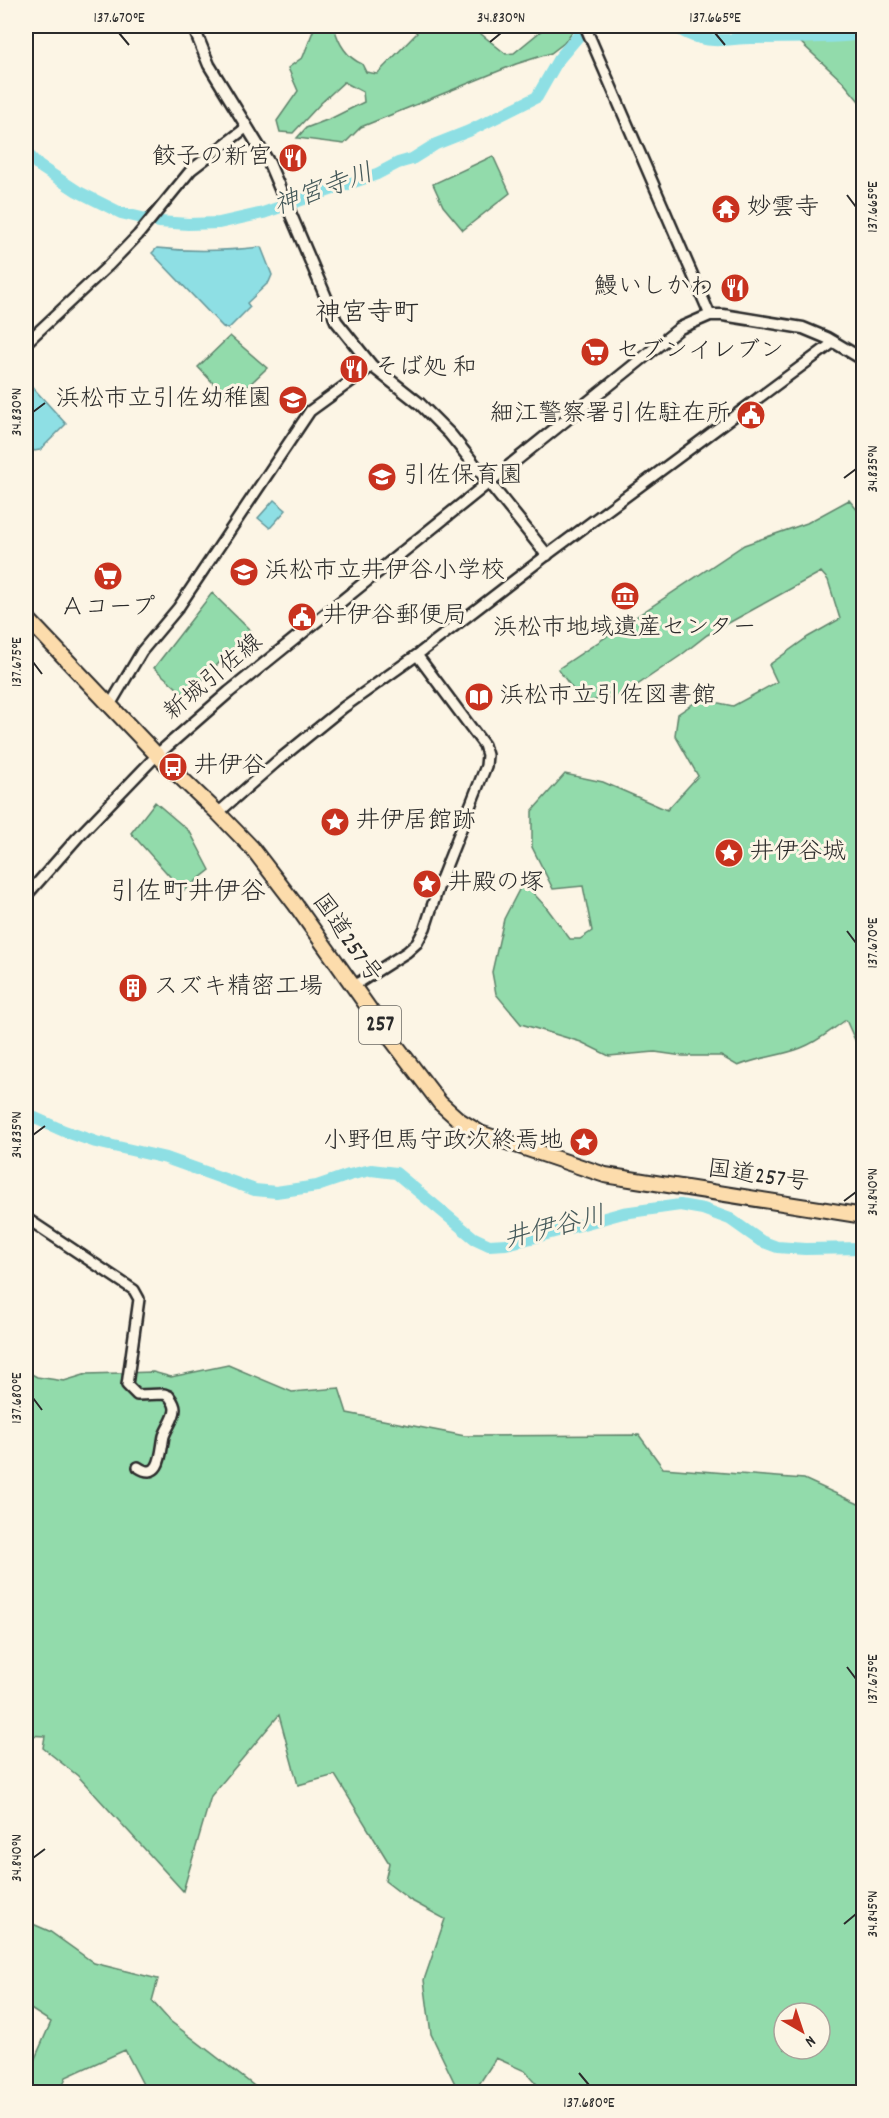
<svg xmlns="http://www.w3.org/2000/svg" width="889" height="2118" font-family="Dekko,'Klee One',sans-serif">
<rect width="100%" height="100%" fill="#fcf5e5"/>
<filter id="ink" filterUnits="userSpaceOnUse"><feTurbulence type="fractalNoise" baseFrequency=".0167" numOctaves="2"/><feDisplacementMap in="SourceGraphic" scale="12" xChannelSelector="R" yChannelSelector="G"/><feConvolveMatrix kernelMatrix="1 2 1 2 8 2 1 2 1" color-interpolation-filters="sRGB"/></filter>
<g filter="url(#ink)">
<path fill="#92dbab" stroke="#5e836b" stroke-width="1.5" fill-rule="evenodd" d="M 315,26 L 334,26 C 338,43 346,57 362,64 L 366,72 L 377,74 L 417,33 L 410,26 L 471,26 L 506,54 L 514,53 L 547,26 L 573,26 L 574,29 L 564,43 L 551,53 L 516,64 L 361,127 L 344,144 L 297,138 L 306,128 L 332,118 L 364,102 L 363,92 L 344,82 L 321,103 L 293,133 L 280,132 L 277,121 L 298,91 L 288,68 L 303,57 Z
M 779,26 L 863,26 L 863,106 L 843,82 L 785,28 Z
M 493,156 L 510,193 L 463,230 L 443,206 L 433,184 Z
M 230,336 L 267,368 L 231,402 L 198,367 Z
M 849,500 L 864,518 L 863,1058 L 846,1020 C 831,1030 818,1042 801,1048 C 781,1056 759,1057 738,1066 L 721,1056 L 683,1056 L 655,1052 L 609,1056 L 581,1042 L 521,1024 L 496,994 L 492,972 L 504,919 L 523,882 L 546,907 L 570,939 L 580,939 L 592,931 L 583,886 L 553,889 L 532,847 L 532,811 L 565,774 L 603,782 L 667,810 L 698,776 L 675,735 L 678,714 L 700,699 L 733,706 L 777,682 L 769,665 L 808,637 L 840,619 L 828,580 L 821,572 L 707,635 L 680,656 L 621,696 L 582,702 L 558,669 L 744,545 L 807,523 Z
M 212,593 L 251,631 L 186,696 L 154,668 Z
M 155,802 L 190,832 L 210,870 L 183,891 L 131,833 Z
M 228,1365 L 292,1392 L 339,1388 L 347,1413 L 465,1436 L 639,1435 L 663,1468 L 804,1479 L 863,1506 L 863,2092 L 544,2092 L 525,2071 L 496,2058 L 476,2089 L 458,2090 L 431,2034 L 424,1980 L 445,1919 L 410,1900 L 385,1881 L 389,1863 L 335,1775 L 298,1785 L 279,1715 L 211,1796 L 183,1891 L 78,1776 L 43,1748 L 45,1736 L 26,1735 L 26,1371 L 37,1377 L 64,1381 L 87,1374 L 153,1372 L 171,1377 ZM 784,2013 L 820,2013 L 820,2049 L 784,2049 Z
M 26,1921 L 49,1931 L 94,1963 L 158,1979 L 152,2001 L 170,2021 L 262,2092 L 147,2092 L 125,2050 L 66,2077 L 60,2092 L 26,2092 L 26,2079 L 51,2022 L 26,2006 Z"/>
<path fill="#8edfe4" stroke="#66979a" stroke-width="1.5" d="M 261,247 L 272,275 L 269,282 L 247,303 L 250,307 L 228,329 L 223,327 L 152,253 L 157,248 C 192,252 226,251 261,247 Z
M 26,380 L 66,424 L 40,450 L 34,451 L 26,441 Z
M 274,500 L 286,510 L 270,528 L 258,518 Z"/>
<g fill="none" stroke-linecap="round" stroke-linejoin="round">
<path stroke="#8edfe4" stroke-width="12" d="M 675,26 C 682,31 691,36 700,38 C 717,43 734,38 751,38 C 789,37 826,39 864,34
M 26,152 L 39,166 L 77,191 L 121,213 L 159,222 L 188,224 L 219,223 L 263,213 L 377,174 L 398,163 L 412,159 L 436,144 L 469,131 L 537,97 L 558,60 L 581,33 L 590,26
M 26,1114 L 64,1131 L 96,1142 L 166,1158 L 255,1190 L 276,1192 L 317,1186 L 349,1175 L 371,1170 L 396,1173 L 474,1238 L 489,1245 L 506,1244 L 536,1237 L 623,1213 L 680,1205 L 703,1209 L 730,1219 L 761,1241 L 777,1247 L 805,1249 L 864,1248"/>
<g stroke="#2b2b2b" stroke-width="14">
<path id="tertiary" d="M 585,26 L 710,315
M 26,343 L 108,266 L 138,235 L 191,170 L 247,127
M 110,705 L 142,651 L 178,608 L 310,411 L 372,366
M 218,813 L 275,763 L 344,707 L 417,655 L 547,555 L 834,342
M 26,896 L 78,837 L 157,755
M 352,987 L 407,952 L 417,943 L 425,928 L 440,882 L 486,766 L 487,755 L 484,745 L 417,655
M 26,1218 L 134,1290 L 139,1299 L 127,1385 L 137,1395 L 164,1394 L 169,1396 C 172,1400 175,1404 175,1409 C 175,1418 167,1427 164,1436 C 161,1448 162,1483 138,1467"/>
</g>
<g stroke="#2b2b2b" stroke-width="15">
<path id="secondary" d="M 193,26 L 209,65 L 269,163 L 336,321 L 372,366 L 420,404 L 450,434 L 547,555
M 157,755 L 229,692 L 680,328 L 710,315 L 723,315 L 803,328 L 827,338 L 864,360"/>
</g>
<g stroke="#2b2b2b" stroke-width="18">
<path id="trunk" d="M 26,617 L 157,755 L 218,813 L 252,848 L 295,904 L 385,1031 L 440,1103 L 459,1120 L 480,1133 L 605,1175 L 864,1216"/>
</g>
<use href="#tertiary" stroke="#fcf5e5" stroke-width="9"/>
<use href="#secondary" stroke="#fcf5e5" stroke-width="10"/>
<use href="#trunk" stroke="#fcdcac" stroke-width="14"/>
</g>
</g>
<path fill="none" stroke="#2b2b2b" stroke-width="2" d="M 119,33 L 129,45M 715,33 L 725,45M 490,42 L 501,33M 847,195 L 856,207M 33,412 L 45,403M 844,478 L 856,469M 33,662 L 42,674M 847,931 L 856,943M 33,1135 L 45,1126M 844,1201 L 856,1192M 33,1398 L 42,1410M 847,1667 L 856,1679M 33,1858 L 45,1849M 844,1924 L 856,1914M 579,2073 L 589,2085"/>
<defs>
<g id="restaurant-disc" transform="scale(1.5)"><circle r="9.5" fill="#c8321e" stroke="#fcf5e5"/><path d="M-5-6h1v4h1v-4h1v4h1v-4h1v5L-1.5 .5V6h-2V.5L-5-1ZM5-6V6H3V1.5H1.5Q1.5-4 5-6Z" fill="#fff"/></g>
<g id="temple-disc" transform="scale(1.5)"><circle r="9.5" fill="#c8321e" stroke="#fcf5e5"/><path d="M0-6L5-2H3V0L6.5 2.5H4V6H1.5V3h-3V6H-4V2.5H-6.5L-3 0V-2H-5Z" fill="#fff"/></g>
<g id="supermarket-disc" transform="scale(1.5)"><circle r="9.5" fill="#c8321e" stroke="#fcf5e5"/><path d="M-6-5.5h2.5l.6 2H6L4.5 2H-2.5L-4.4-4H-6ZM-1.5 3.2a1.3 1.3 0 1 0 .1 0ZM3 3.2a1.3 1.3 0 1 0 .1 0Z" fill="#fff"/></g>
<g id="school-disc" transform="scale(1.5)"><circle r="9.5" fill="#c8321e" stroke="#fcf5e5"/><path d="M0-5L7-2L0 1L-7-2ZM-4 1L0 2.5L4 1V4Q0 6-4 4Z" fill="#fff"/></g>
<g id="civic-disc" transform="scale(1.5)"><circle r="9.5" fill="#c8321e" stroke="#fcf5e5"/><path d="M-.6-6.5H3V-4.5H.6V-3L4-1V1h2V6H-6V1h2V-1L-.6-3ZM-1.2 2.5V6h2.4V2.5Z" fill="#fff"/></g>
<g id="museum-disc" transform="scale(1.5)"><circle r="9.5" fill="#c8321e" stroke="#fcf5e5"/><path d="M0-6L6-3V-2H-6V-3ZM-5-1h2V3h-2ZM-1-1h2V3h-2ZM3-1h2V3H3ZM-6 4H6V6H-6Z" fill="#fff"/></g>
<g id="library-disc" transform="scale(1.5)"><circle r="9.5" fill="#c8321e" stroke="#fcf5e5"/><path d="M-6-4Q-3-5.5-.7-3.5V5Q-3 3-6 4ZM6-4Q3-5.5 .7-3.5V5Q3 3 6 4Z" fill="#fff"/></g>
<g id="bus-disc" transform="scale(1.5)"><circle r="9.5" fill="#c8321e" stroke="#fcf5e5"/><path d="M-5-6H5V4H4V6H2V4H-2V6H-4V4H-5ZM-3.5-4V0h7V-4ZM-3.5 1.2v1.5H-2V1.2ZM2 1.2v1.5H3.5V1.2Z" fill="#fff"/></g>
<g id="sight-disc" transform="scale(1.5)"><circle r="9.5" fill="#c8321e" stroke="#fcf5e5"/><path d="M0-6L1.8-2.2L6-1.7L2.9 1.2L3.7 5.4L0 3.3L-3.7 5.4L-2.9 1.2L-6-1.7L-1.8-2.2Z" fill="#fff"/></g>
<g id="building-disc" transform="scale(1.5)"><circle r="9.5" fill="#c8321e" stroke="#fcf5e5"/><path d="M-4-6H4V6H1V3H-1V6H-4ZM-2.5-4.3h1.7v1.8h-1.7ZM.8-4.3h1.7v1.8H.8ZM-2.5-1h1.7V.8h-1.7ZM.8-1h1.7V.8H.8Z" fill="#fff"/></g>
</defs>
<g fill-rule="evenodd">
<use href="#restaurant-disc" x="293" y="158"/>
<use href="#temple-disc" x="726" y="209"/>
<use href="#restaurant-disc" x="735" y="288"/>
<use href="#supermarket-disc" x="595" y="352"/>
<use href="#restaurant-disc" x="354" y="369"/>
<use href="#school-disc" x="293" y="400"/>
<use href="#civic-disc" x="751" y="415"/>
<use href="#school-disc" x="382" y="477"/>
<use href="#school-disc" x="244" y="572"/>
<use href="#supermarket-disc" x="108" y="576"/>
<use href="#museum-disc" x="625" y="596"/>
<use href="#civic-disc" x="302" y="617"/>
<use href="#library-disc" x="479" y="697"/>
<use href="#bus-disc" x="173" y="767"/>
<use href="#sight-disc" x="335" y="822"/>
<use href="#sight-disc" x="729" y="853"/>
<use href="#sight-disc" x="427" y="884"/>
<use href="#building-disc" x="133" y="988"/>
<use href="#sight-disc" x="584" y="1142"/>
</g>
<g text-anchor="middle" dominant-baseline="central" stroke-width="6" stroke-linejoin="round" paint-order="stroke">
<rect fill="#fcf5e5" stroke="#6a6863" stroke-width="1.5" x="359" y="1006" width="42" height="38" rx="4.5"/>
<g font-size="22" font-weight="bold" fill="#2b2b2b">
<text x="380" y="1025">257</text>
</g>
<g font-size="24" fill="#2b2b2b" stroke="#fcf5e5" text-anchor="start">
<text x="272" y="158" text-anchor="end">餃子の新宮</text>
<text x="747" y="209">妙雲寺</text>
<text x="714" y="288" text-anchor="end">鰻いしかわ</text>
<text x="616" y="352">セブンイレブン</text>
<text x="375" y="369">そば処 和</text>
<text x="272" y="400" text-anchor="end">浜松市立引佐幼稚園</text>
<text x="730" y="415" text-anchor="end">細江警察署引佐駐在所</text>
<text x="403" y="477">引佐保育園</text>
<text x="265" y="572">浜松市立井伊谷小学校</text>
<text x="108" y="609" text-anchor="middle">Ａコープ</text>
<text x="323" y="617">井伊谷郵便局</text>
<text x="625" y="629" text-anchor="middle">浜松市地域遺産センター</text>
<text x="500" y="697">浜松市立引佐図書館</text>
<text x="194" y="767">井伊谷</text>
<text x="356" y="822">井伊居館跡</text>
<text x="750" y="853">井伊谷城</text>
<text x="448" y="884">井殿の塚</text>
<text x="154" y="988">スズキ精密工場</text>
<text x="563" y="1142" text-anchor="end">小野但馬守政次終焉地</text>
</g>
<g font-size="24" fill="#2b2b2b" stroke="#fcf5e5">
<text transform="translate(214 678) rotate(-40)">新城引佐線</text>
<text transform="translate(346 939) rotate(55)">国道257号</text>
<text transform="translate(758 1177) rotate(8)">国道257号</text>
</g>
<g font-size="26" font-style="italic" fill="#445859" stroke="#fcf5e5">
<text transform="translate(324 191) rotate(-20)">神宮寺川</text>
<text transform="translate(555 1229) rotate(-14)">井伊谷川</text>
</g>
<g font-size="26" fill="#2b2b2b" stroke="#fcf5e5">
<text x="367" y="314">神宮寺町</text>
<text x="188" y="893">引佐町井伊谷</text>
</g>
</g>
<rect width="889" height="2118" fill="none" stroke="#fcf5e5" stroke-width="66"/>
<g transform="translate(802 2031) rotate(141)"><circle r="28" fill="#fcf5e5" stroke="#a8a49b" stroke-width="1.5"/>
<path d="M0-4.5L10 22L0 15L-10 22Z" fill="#c8321e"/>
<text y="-9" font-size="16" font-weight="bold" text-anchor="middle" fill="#2b2b2b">N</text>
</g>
<rect x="33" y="33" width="823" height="2052" fill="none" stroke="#2b2b2b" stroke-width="2"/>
<g font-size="15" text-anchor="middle" fill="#2b2b2b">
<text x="119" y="22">137.670°E</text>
<text x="501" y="22">34.830°N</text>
<text x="715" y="22">137.665°E</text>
<text transform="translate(872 207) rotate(-90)" y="5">137.665°E</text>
<text transform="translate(16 412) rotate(-90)" y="5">34.830°N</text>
<text transform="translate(872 469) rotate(-90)" y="5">34.835°N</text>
<text transform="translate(16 662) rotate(-90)" y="5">137.675°E</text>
<text transform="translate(872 943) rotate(-90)" y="5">137.670°E</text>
<text transform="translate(16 1135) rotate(-90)" y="5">34.835°N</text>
<text transform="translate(872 1192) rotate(-90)" y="5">34.840°N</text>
<text transform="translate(16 1398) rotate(-90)" y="5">137.680°E</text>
<text transform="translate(872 1679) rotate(-90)" y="5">137.675°E</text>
<text transform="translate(16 1858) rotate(-90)" y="5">34.840°N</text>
<text transform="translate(872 1914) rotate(-90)" y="5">34.845°N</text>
<text x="589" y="2107">137.680°E</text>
</g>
</svg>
